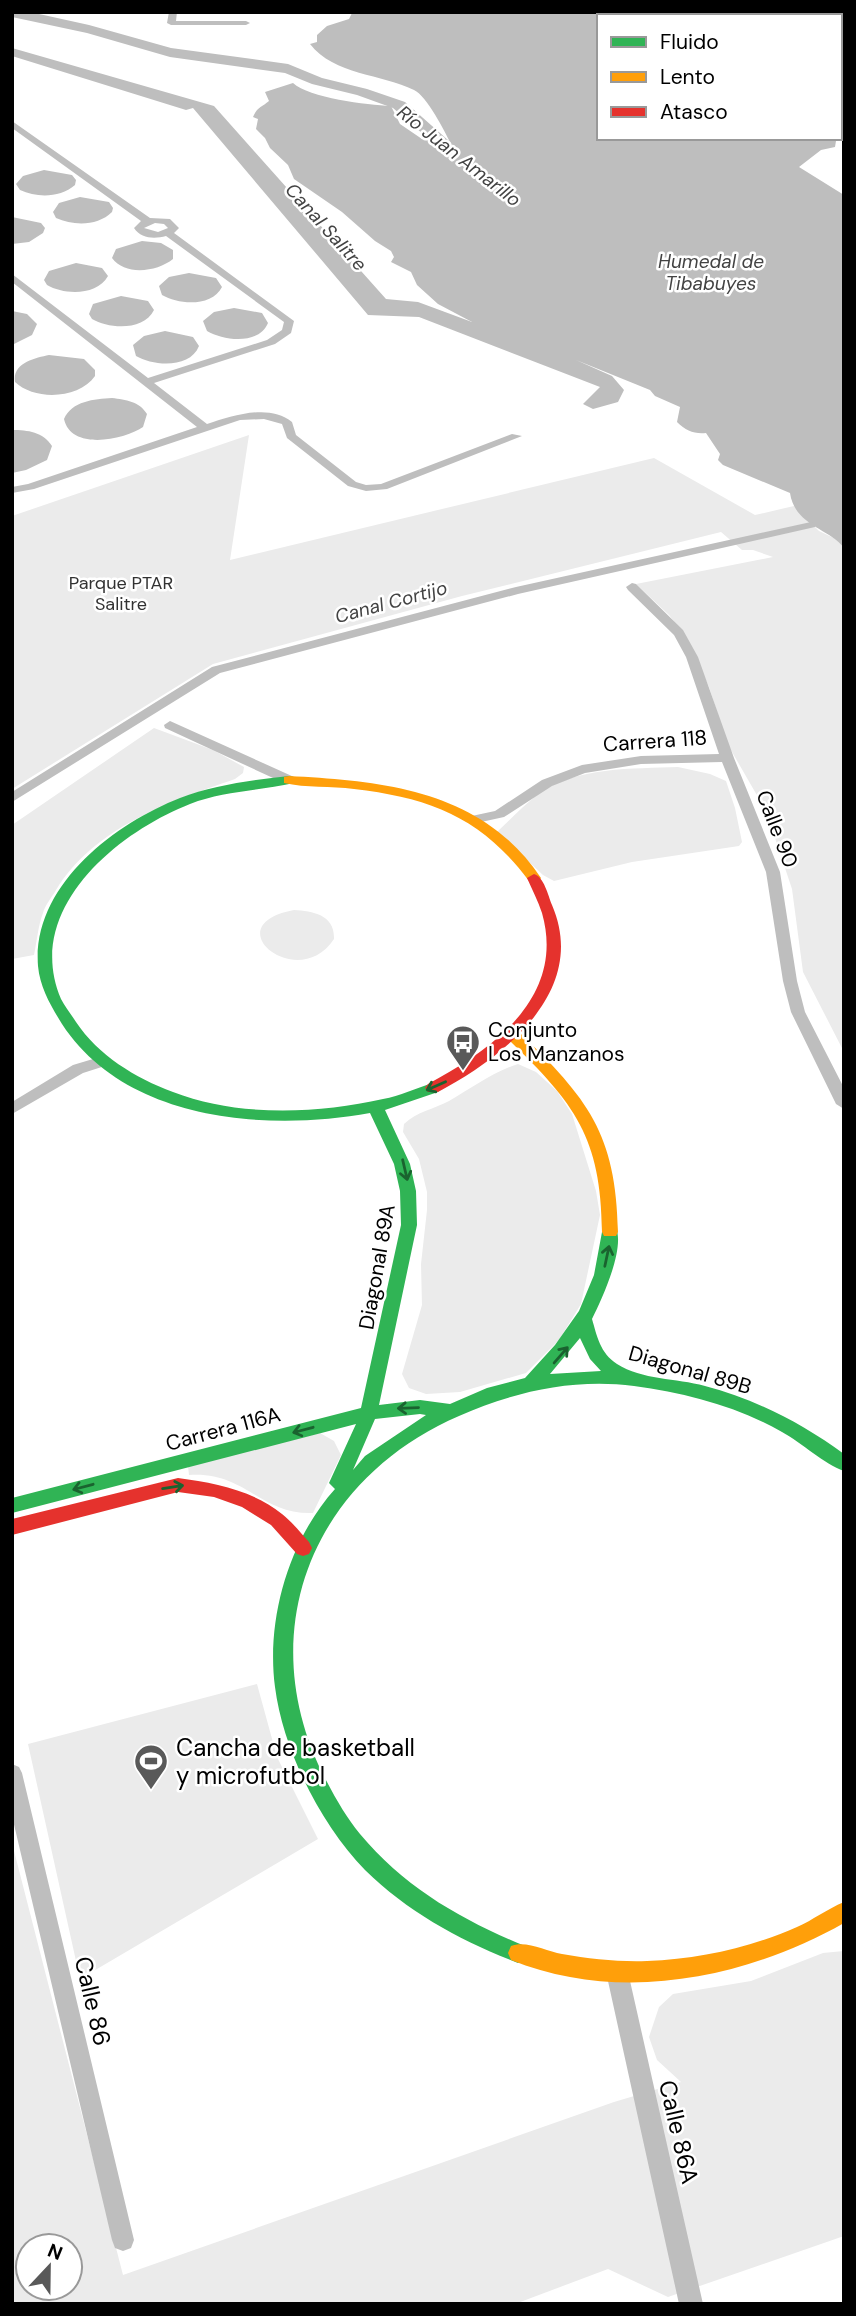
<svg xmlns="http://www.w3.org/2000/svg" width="856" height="2316" font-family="'DM Sans',sans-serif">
<rect width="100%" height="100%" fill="#fff"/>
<path fill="#ebebeb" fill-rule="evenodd" d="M 249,435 L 230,560 L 654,458 L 755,515 L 794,506 L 819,531 L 838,540 L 844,548 L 844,1052 L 803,972 L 792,889 L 766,811 L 728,745 L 709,687 L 687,638 L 669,615 L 636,584 L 773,557 L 753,550 L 742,550 L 721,532 L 462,596 L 213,664 L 12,789 L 12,516 Z
M 154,728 L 213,750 L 244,767 L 243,773 L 235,779 C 169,802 95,827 56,890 C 52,897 45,905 43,913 C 38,926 37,941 34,955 L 12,959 L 12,825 Z
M 678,767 L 710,774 L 726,781 L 735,808 L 742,842 L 739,846 L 632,862 L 554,881 L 543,875 L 497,832 C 510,820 523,806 537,795 C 576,766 633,769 678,767 Z
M 294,910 C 313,911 335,915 334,939 C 298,994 213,925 294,910 Z
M 518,1064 L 536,1072 L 557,1091 L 572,1114 L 596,1191 L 600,1215 L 581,1304 L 559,1340 L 526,1373 L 460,1392 L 426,1394 L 409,1388 L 402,1374 L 422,1305 L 421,1264 L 427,1210 L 427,1192 L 419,1159 L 403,1132 L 404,1124 C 416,1112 434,1109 449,1101 C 472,1088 493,1072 518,1064 Z
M 320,1433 L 334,1441 L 341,1455 L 313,1513 C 261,1515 245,1471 189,1475 L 188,1466 Z
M 257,1684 L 277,1757 L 318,1839 L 80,1979 L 28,1744 Z
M 12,1843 L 123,2275 L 614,2102 L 681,2082 L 657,2060 L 649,2037 L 659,2007 L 673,1994 L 751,1981 L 823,1953 L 844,1951 L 844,2236 L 668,2297 L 608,2269 L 515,2304 L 12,2304 ZM 28,2246 L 70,2246 L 70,2288 L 28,2288 Z"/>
<path fill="#bebebe" d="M 357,12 L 746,12 L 750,15 L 599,16 L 599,138 L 840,138 L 840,82 L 844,87 L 844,139 L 836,141 L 835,147 L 821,150 L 799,167 L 844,195 L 844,548 C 829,528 795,526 790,493 L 723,465 L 718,460 L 720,454 L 706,433 C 694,434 686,431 677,422 L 680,407 L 655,396 L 650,390 L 576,360 L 612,376 L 624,390 L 618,402 L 593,409 L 583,404 L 600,387 L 419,317 L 368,315 L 193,108 L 186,110 L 12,56 L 12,48 L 214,106 L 386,299 L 418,302 L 472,322 L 438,304 L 417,285 L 411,272 L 391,262 L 394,257 L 391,251 L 375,241 L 342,212 L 294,179 L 288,165 L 270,148 L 265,138 L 256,129 L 258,119 L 253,117 C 257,107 262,107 269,101 L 265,92 L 293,83 C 309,98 367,105 391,106 L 400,124 L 422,139 L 450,142 C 445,132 427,96 414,90 C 382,74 334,75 310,44 L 317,42 L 317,35 L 327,26 L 349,19 L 352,13 Z
M 44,170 L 72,175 L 76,180 L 75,185 C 60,198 37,198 20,190 L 16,184 L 23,176 Z
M 80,197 L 109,202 L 113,208 L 112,212 C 98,226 74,226 56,218 L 53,212 L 59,203 Z
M 12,217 L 41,223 L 45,228 L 43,233 L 29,242 L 12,244 Z
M 142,241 L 161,243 L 173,250 L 173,259 C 157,272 125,276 112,258 L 116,249 Z
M 76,263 L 102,268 L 108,276 C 97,296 64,295 47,285 L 44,280 L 49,271 Z
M 189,273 L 216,278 L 222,287 C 212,307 179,305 162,295 L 159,286 L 169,277 Z
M 121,296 L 148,301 L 154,310 C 144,331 109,329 92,319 L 89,314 L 93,304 Z
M 234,308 L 262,313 L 268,323 C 259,345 224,341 207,331 L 203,321 L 214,312 Z
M 12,311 L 27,314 L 37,324 L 32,335 L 12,345 Z
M 165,331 L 193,337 L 199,346 C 190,369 153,366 136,356 L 133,345 L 144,336 Z
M 49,355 L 84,359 L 95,370 L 95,376 C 79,399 35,401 15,382 C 12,363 35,358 49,355 Z
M 112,398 C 126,400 139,401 147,414 L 143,427 C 124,440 71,451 64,419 C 72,401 94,399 112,398 Z
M 12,430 C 28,430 43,432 52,446 L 47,460 L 26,470 L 12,473 Z"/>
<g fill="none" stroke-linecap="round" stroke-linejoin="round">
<path fill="#bebebe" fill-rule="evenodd" d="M 811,522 L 815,523 L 815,527 L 518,594 L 220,673 L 12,802 L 12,792 L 212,667 L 516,587 Z"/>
<path fill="#bebebe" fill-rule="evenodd" d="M 12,12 L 30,12 L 89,25 L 171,48 L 288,64 L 322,78 L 367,89 L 405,102 L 475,164 L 467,169 L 461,167 L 393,108 L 357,95 L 312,84 L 285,73 L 170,57 L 87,33 L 12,17 Z"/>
<path fill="#bebebe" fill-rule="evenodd" d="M 169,12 L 177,12 L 176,21 L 246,21 L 250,23 L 246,25 L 171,25 L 167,23 Z
M 12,121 L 150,218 L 170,219 L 179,228 L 174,233 L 294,321 L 291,333 L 275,344 L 154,383 L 207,424 C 232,416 269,403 292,422 L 296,435 L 356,482 L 366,485 L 381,484 L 512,434 L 522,436 L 387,489 L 366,491 L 348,486 L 287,438 L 282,424 L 264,419 L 240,420 L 34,489 L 12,493 L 12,487 L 28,484 L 197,427 L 12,282 L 12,274 L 148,378 L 267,340 L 282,330 L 284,322 L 166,236 C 155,239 141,239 134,228 L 141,221 L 12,128 ZM 155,223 L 164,224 L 168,228 L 158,232 L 144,228 Z
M 632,583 L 636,584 L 683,630 L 698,657 L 734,758 L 780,872 L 797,981 L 805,1012 L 844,1088 L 844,1109 L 836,1104 L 791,1012 L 783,981 L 766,872 L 722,762 L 641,764 L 585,773 L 552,786 L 504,817 L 472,824 L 465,820 L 467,817 L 495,811 L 542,780 L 582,765 L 641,756 L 719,754 L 686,657 L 674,635 L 628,590 L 626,587 Z
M 170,721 L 294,777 L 296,780 L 294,783 L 284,783 L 165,728 L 164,725 Z
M 103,1056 L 111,1061 L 108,1065 L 83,1073 L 12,1114 L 12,1102 L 73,1065 Z
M 12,1764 L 19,1767 L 22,1773 L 134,2240 L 131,2248 L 123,2251 L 115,2248 L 112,2240 L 12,1816 Z
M 617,1962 L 624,1965 L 628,1972 L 703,2304 L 679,2304 L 606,1972 L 610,1965 Z"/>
<path fill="#30b455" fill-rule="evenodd" d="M 289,776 L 294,777 L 294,783 C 259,791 223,791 190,804 C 116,833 23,910 61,999 C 65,1007 71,1014 76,1022 C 98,1055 135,1078 173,1092 C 238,1117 316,1114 383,1099 C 400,1096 416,1088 433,1083 L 438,1084 L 441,1088 L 438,1092 L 385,1110 L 410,1164 L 416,1191 L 417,1225 L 379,1405 L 420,1400 L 450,1404 L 487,1388 L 525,1378 L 555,1345 L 579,1311 L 594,1275 L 602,1232 L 604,1228 L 616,1228 C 625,1249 602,1299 592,1319 C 597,1336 600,1353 617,1364 C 642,1380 676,1378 705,1386 C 755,1399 802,1423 844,1454 L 844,1471 C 824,1464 802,1443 782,1432 C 736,1406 686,1393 634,1386 C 573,1378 513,1392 459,1416 C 309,1481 250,1637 327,1782 C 337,1801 347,1818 360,1834 C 405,1888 462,1920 525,1946 L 528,1953 L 525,1960 L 518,1963 C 461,1941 409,1913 365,1870 C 321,1825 283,1750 275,1687 C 266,1619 289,1540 335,1489 L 329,1483 L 356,1424 L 12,1513 L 12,1498 L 361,1408 L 401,1225 L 400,1191 L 394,1164 L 370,1113 C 266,1132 125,1121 62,1024 C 51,1006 40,988 38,966 C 32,886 114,824 180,798 C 214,785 253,780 289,776 ZM 580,1338 L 590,1359 L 601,1371 L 550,1374 ZM 420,1414 L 426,1415 L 365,1456 L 353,1470 L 375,1419 Z"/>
<path fill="#ff9f0a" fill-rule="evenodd" d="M 289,776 C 386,781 483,791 541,878 L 539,881 L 529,881 C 482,818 431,798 354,789 C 331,786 306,788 284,783 L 284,777 Z
M 514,1031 L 519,1032 C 588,1099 616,1133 618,1232 L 616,1236 L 604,1236 L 602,1232 C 601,1137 575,1104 509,1040 L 507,1036 Z
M 844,1902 L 844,1923 C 745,1979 620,2004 511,1960 L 508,1953 L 511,1946 C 526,1940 546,1951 562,1954 C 590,1959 619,1962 647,1961 C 699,1959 749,1948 797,1927 C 813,1920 827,1909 844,1902 Z"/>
<path fill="#e5322d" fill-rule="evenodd" d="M 534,874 C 544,877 548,895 552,905 C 589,991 504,1057 438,1092 L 428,1092 L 425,1088 L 428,1084 C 492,1050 566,997 542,913 C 538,901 532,889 527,878 Z
M 178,1478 C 215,1483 252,1490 282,1514 C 292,1522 301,1533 309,1542 L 312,1548 L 309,1554 L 303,1556 L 297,1554 L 271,1525 L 242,1507 L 214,1497 L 178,1492 L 12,1535 L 12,1519 Z"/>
</g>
<defs><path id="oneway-shaft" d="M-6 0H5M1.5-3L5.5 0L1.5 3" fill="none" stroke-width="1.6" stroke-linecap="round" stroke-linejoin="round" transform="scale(1.75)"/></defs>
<g stroke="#1a632f">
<use href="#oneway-shaft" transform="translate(436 1086) rotate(156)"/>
<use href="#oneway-shaft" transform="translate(405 1170) rotate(77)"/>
<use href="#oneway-shaft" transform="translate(607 1256) rotate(-78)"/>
<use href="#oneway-shaft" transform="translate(561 1355) rotate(-49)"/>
<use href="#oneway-shaft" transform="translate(408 1408) rotate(178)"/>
<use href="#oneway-shaft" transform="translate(303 1430) rotate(165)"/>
<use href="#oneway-shaft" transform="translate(83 1487) rotate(165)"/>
<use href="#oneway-shaft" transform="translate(173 1487) rotate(-9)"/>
</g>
<defs>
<g id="bus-pin" transform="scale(1.75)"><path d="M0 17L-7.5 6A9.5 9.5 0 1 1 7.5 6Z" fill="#595959" stroke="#fff"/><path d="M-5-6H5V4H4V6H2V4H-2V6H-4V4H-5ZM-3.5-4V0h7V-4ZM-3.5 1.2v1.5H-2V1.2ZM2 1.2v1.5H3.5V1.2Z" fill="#fff"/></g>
<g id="stadium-pin" transform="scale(1.75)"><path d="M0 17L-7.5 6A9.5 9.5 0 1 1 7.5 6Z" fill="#595959" stroke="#fff"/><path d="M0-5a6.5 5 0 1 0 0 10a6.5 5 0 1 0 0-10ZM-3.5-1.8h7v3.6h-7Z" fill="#fff"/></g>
</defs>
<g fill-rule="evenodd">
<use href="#bus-pin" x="463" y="1042"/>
<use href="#stadium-pin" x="151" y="1761"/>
</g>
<g text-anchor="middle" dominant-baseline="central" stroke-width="5" stroke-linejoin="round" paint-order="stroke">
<g font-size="18" fill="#323232" stroke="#fff">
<text x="121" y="583">Parque PTAR<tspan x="121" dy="21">Salitre</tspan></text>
</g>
<g font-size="19" font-style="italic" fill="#434343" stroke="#fff">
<text transform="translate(459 156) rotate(38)">Río Juan Amarillo</text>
<text transform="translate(326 227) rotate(48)">Canal Salitre</text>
<text x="711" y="261">Humedal de<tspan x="711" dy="22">Tibabuyes</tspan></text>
<text transform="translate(391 602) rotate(-15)">Canal Cortijo</text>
</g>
<g font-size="21" fill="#000" stroke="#fff">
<text transform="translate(655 741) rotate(-4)">Carrera 118</text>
<text transform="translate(777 829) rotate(69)">Calle 90</text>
<text transform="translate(377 1267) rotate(-80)">Diagonal 89A</text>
<text transform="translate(690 1370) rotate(16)">Diagonal 89B</text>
<text transform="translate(223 1429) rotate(-15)">Carrera 116A</text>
</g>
<g font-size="21" fill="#000" stroke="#fff" text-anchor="start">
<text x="488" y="1030">Conjunto<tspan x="488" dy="24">Los Manzanos</tspan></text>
</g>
<g font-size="24" fill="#000" stroke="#fff" text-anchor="start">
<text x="176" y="1747">Cancha de basketball<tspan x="176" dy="28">y microfutbol</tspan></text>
</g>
<g font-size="24" fill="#000" stroke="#fff">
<text transform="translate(93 2001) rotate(77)">Calle 86</text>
<text transform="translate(679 2132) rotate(77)">Calle 86A</text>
</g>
</g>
<rect width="856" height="2316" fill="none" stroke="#000000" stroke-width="28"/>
<rect x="597" y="14" width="245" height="126" fill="#ffffff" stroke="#999999" stroke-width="2"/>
<rect x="611" y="37" width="35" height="10" fill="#30b455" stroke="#999999" stroke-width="2"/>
<text x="660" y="49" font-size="21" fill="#000000">Fluido</text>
<rect x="611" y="72" width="35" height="10" fill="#ff9f0a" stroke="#999999" stroke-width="2"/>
<text x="660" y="84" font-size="21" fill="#000000">Lento</text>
<rect x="611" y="107" width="35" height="10" fill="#e5322d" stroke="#999999" stroke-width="2"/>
<text x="660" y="119" font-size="21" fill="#000000">Atasco</text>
<g transform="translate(49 2267) rotate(22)"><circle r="33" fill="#ffffff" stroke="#999999" stroke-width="2"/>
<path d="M0-5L12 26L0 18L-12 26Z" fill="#595959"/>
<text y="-10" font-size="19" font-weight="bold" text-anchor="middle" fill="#000000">N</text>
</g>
</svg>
